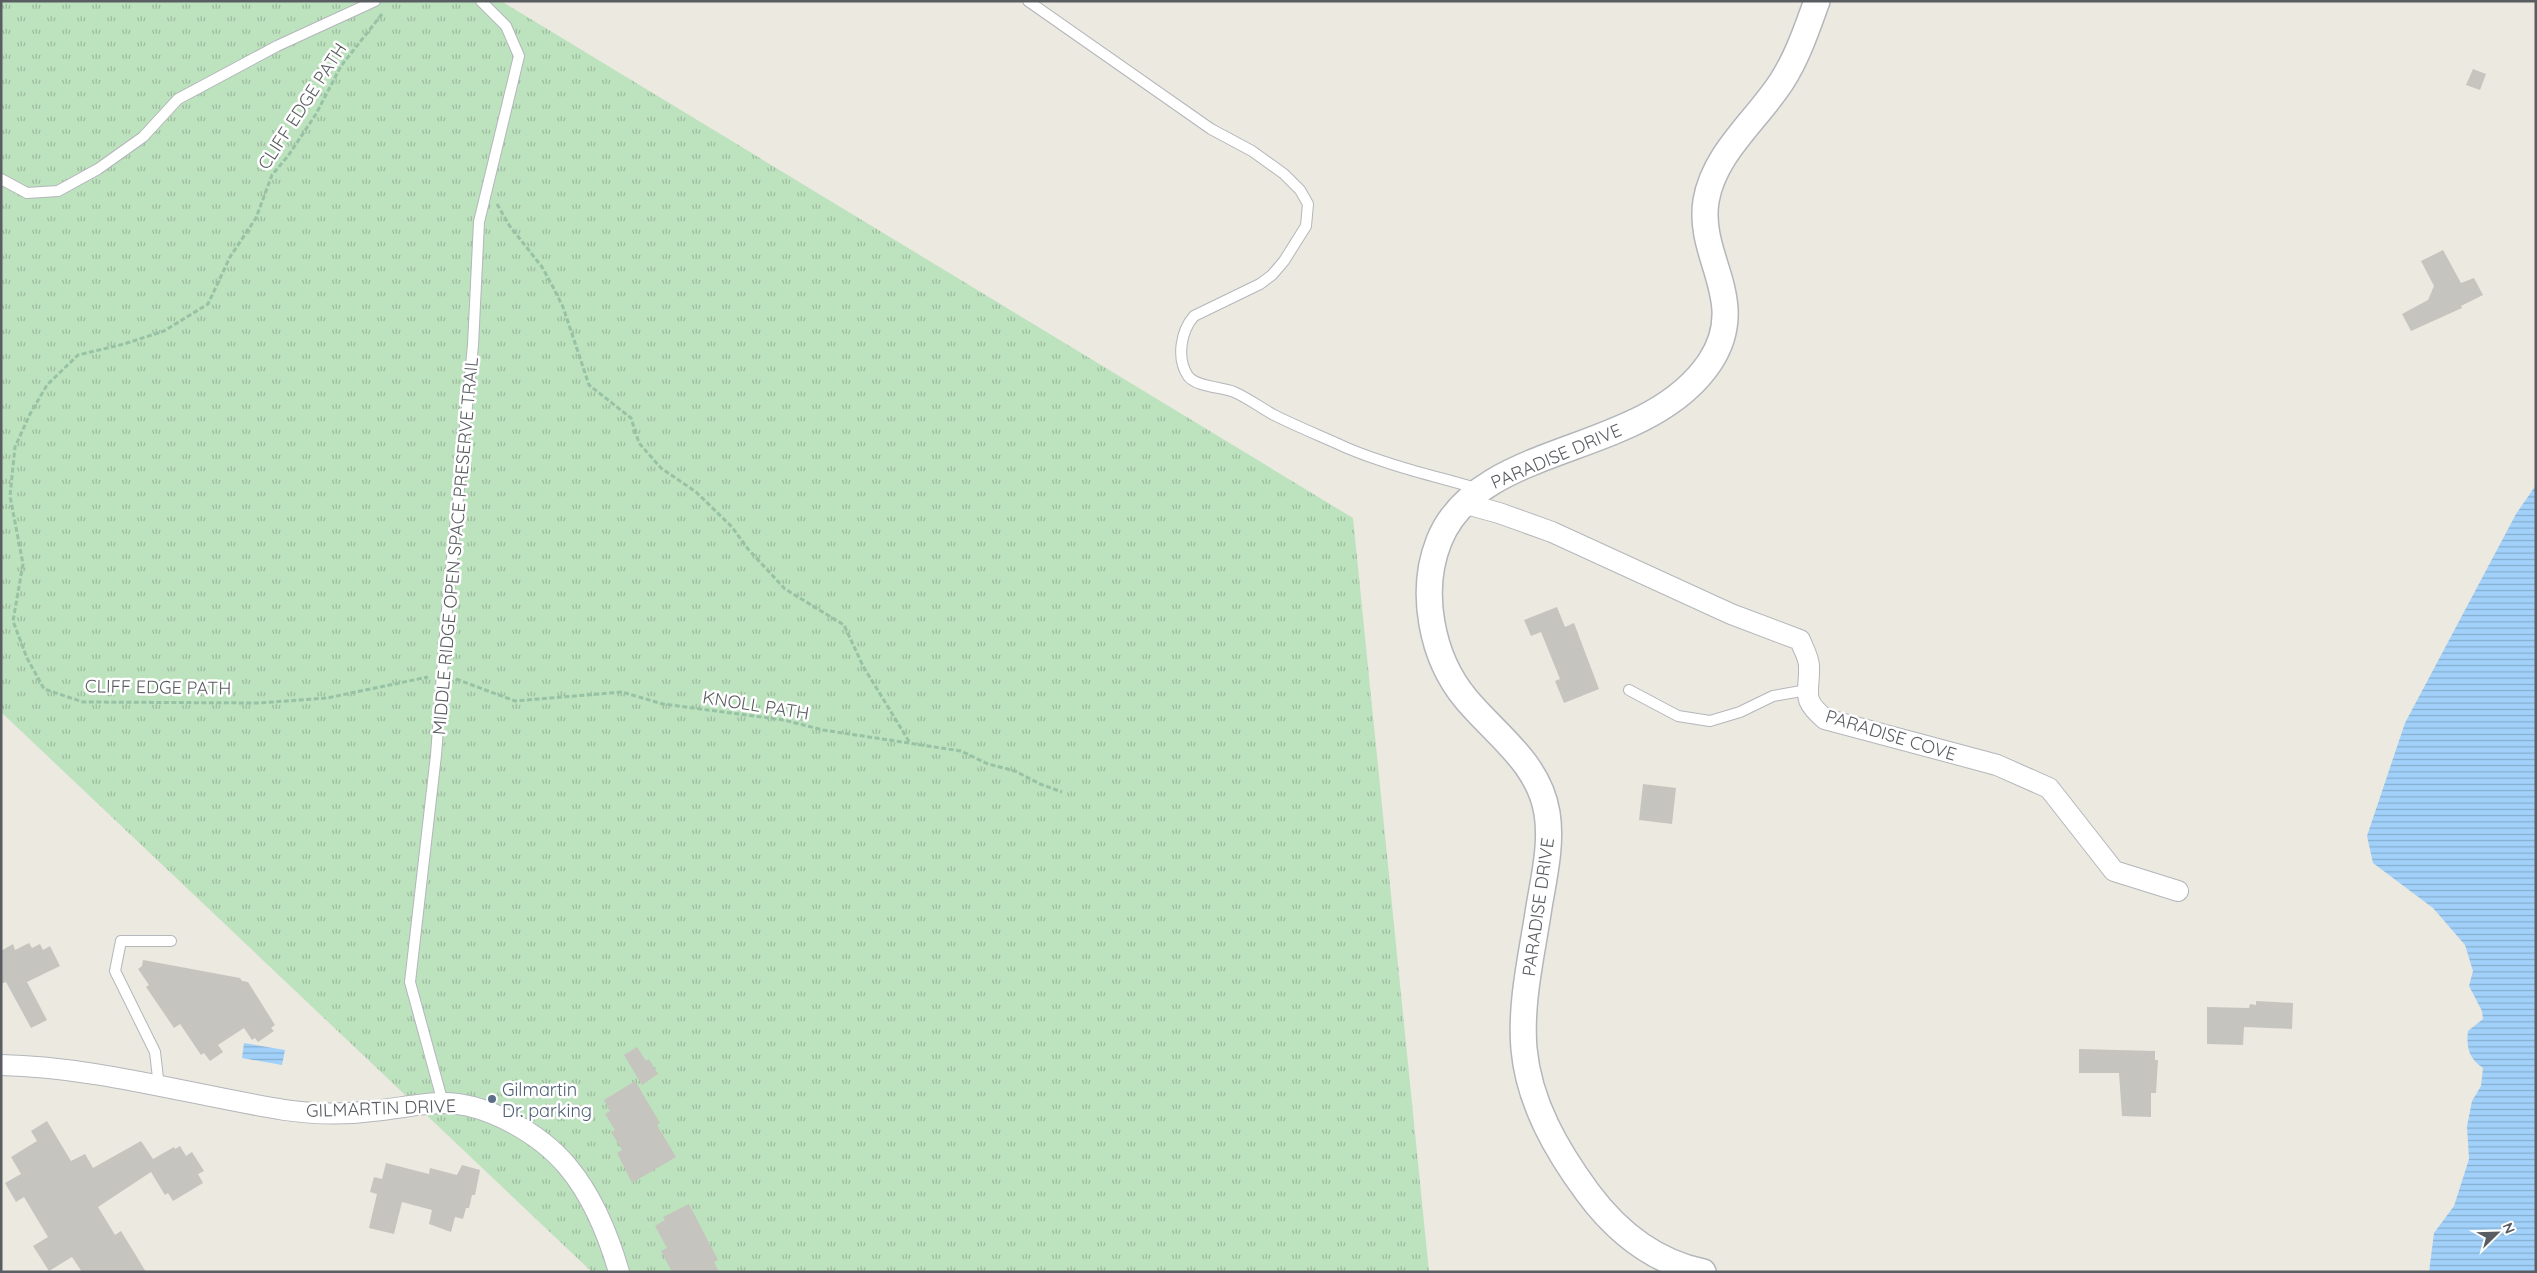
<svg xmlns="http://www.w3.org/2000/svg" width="2537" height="1273" font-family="Quicksand,sans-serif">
<defs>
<pattern id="grass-tufts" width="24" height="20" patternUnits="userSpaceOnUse" patternTransform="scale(1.25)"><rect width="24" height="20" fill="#bde2be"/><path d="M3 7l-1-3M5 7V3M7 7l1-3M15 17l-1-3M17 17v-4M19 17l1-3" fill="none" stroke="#9dba9e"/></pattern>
<pattern id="water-rules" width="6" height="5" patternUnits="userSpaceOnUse" patternTransform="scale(1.25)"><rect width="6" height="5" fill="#a1d1fa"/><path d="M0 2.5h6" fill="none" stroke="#86adce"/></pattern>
</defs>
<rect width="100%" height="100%" fill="#ebe9e0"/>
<path fill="url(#grass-tufts)" d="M 1,1 L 501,1 L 1353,518 L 1429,1272 L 592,1272 L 1,712 Z"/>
<path fill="url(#water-rules)" d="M 2536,485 L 2536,1272 L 2429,1272 L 2434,1233 L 2454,1206 L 2469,1159 L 2467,1126 L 2472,1101 L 2481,1086 L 2483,1068 C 2469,1059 2466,1047 2468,1031 L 2483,1019 L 2482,1011 L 2469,986 L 2473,971 L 2465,945 L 2433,908 L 2373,863 L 2367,836 L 2405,723 L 2516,514 Z
M 244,1043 L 285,1050 L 282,1065 L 242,1058 Z"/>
<path fill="#c6c4be" d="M 2473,69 L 2486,74 L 2480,90 L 2466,85 Z
M 2443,250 L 2461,283 L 2474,278 L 2483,295 L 2461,306 L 2462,308 L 2411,331 L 2402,314 L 2428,300 L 2434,286 L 2421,261 Z
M 1557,607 L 1565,627 L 1574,623 L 1599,689 L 1564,703 L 1555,681 L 1560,679 L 1541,632 L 1531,636 L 1524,620 Z
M 1643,784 L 1676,788 L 1672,824 L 1639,820 Z
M 29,943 L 32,948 L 40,944 L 43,950 L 50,946 L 60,966 L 27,982 L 47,1020 L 31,1028 L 6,982 L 1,984 L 1,951 L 13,944 L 15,950 Z
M 143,960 L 240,978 L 242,981 L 248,982 L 275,1025 L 271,1028 L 274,1031 L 258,1042 L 255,1038 L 252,1040 L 244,1028 L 218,1045 L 223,1052 L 210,1061 L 204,1053 L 201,1055 L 180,1024 L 174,1028 L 146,987 L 149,985 L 138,969 L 142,966 Z
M 2256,1001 L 2293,1003 L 2292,1029 L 2244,1027 L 2243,1045 L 2207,1044 L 2207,1007 L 2249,1008 L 2250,1004 L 2256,1005 Z
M 637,1047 L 646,1061 L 649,1059 L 658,1074 L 642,1085 L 624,1055 Z
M 2079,1049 L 2155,1051 L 2155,1060 L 2158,1060 L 2156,1093 L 2151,1093 L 2151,1117 L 2122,1116 L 2119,1073 L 2079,1073 Z
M 635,1081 L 660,1123 L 657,1125 L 676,1157 L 632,1183 L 617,1153 L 622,1150 L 611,1132 L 615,1130 L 605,1114 L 610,1111 L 604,1100 Z
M 47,1121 L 71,1161 L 85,1154 L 93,1168 L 141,1141 L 153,1159 L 174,1147 L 175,1149 L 180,1146 L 186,1156 L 192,1152 L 204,1171 L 198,1174 L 203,1183 L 173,1201 L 168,1193 L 165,1195 L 151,1172 L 98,1207 L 115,1235 L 121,1231 L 146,1272 L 82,1272 L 72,1257 L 49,1271 L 33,1246 L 48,1237 L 24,1197 L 16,1202 L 5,1183 L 21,1174 L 11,1157 L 37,1141 L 31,1131 Z
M 386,1163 L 429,1174 L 430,1168 L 457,1175 L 462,1165 L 480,1170 L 475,1195 L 472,1195 L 469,1208 L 466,1208 L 463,1219 L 455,1217 L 451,1232 L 429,1224 L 432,1210 L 402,1202 L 394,1234 L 369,1228 L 377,1194 L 370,1192 L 374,1177 L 382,1179 Z
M 689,1204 L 718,1260 L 714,1262 L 719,1272 L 672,1272 L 661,1251 L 667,1248 L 655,1226 L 665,1220 L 663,1217 Z"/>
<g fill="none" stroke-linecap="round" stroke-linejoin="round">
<g stroke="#b3b6ba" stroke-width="12">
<path id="service" d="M 1028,1 L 1211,129 L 1252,151 L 1284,174 L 1300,190 L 1308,204 L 1306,226 L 1284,261 L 1272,275 L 1260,284 L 1194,316 C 1181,331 1176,358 1188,376 C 1196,387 1222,387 1234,392 C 1248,398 1261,408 1274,415 C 1298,427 1323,437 1347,448 C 1390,466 1435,476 1479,489
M 1,179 L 27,193 L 58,191 L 98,169 L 143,137 L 178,99 L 277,46 L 375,1
M 1629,690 L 1678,716 L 1710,721 L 1740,712 L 1773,696 L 1807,690
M 159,1087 L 155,1052 L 115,971 L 121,941 L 171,941
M 443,1103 L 410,982 L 436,755 L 446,620 L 473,345 L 479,222 L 519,56 L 506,26 L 481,1"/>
</g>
<g stroke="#b3b6ba" stroke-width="22">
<path id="minor" d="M 1463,503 L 1499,513 L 1552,532 L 1731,614 L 1800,640 C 1803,648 1809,658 1809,666 C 1810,694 1800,698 1825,719 L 1997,765 L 2049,788 L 2114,871 L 2178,891
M 1,1065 C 97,1067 191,1095 285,1110 C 314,1114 343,1115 372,1111 C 396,1109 420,1103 443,1103 C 487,1103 541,1134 568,1167 C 593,1197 608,1234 619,1272"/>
</g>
<g stroke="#b3b6ba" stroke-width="28">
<path id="tertiary" d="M 1703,1272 C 1655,1262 1617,1232 1588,1193 C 1557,1151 1529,1103 1524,1049 C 1520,1002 1532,954 1539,907 C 1544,877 1552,844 1547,813 C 1539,763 1496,735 1466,699 C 1431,657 1419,591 1439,541 C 1479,440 1646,458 1710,362 C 1750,301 1697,258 1706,201 C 1714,153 1757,120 1782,81 C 1798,56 1807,28 1817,1"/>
</g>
<path stroke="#97c2a5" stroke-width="3" stroke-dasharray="5 2.5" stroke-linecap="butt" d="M 382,14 L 341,66 L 316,114 L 288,156 L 272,175 L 256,218 L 230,257 L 208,304 L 164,331 L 124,344 L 78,355 L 47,385 L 30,414 L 15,447 L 10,496 L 23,564 L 13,621 L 27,658 L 44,689 L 83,702 L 259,703 L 327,698 L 428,677
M 497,204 L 509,225 L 542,267 L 553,287 L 563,307 L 589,385 L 631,418 L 639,443 L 661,468 L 696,492 L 732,527 L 748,549 L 785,589 L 844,625 L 863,666 L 910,743
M 456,679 L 515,701 L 622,692 L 663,704 L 784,720 L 823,730 L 961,751 L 988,764 L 1015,771 L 1040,784 L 1062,792"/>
<use href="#service" stroke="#fff" stroke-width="10"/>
<use href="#minor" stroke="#fff" stroke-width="20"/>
<use href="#tertiary" stroke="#fff" stroke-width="25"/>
</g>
<circle fill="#5c6f8a" stroke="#fff" stroke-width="2" cx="492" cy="1099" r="5"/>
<g text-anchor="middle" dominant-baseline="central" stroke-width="5" stroke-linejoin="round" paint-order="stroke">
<g font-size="18" fill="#595c60" stroke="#fff">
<text transform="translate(302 106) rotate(-57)">CLIFF EDGE PATH</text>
<text transform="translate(1556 456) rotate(-23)">PARADISE DRIVE</text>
<text transform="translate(455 546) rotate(-85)">MIDDLE RIDGE OPEN SPACE PRESERVE TRAIL</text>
<text transform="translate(158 687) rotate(1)">CLIFF EDGE PATH</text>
<text transform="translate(756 705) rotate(9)">KNOLL PATH</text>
<text transform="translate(1891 735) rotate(17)">PARADISE COVE</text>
<text transform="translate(1538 907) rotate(-82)">PARADISE DRIVE</text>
<text transform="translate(381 1108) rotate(-2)">GILMARTIN DRIVE</text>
</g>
<g font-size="18" fill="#4e5e75" stroke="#fff" text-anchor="start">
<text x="502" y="1089">Gilmartin<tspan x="502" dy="21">Dr. parking</tspan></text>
</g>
</g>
<rect width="2537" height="1273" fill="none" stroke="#595c60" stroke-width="5"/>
<g transform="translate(2497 1233) rotate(67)" stroke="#ffffff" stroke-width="4" paint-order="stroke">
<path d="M0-4L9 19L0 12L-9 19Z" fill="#595c60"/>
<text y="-8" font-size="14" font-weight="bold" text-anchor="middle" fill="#595c60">N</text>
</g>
</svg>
